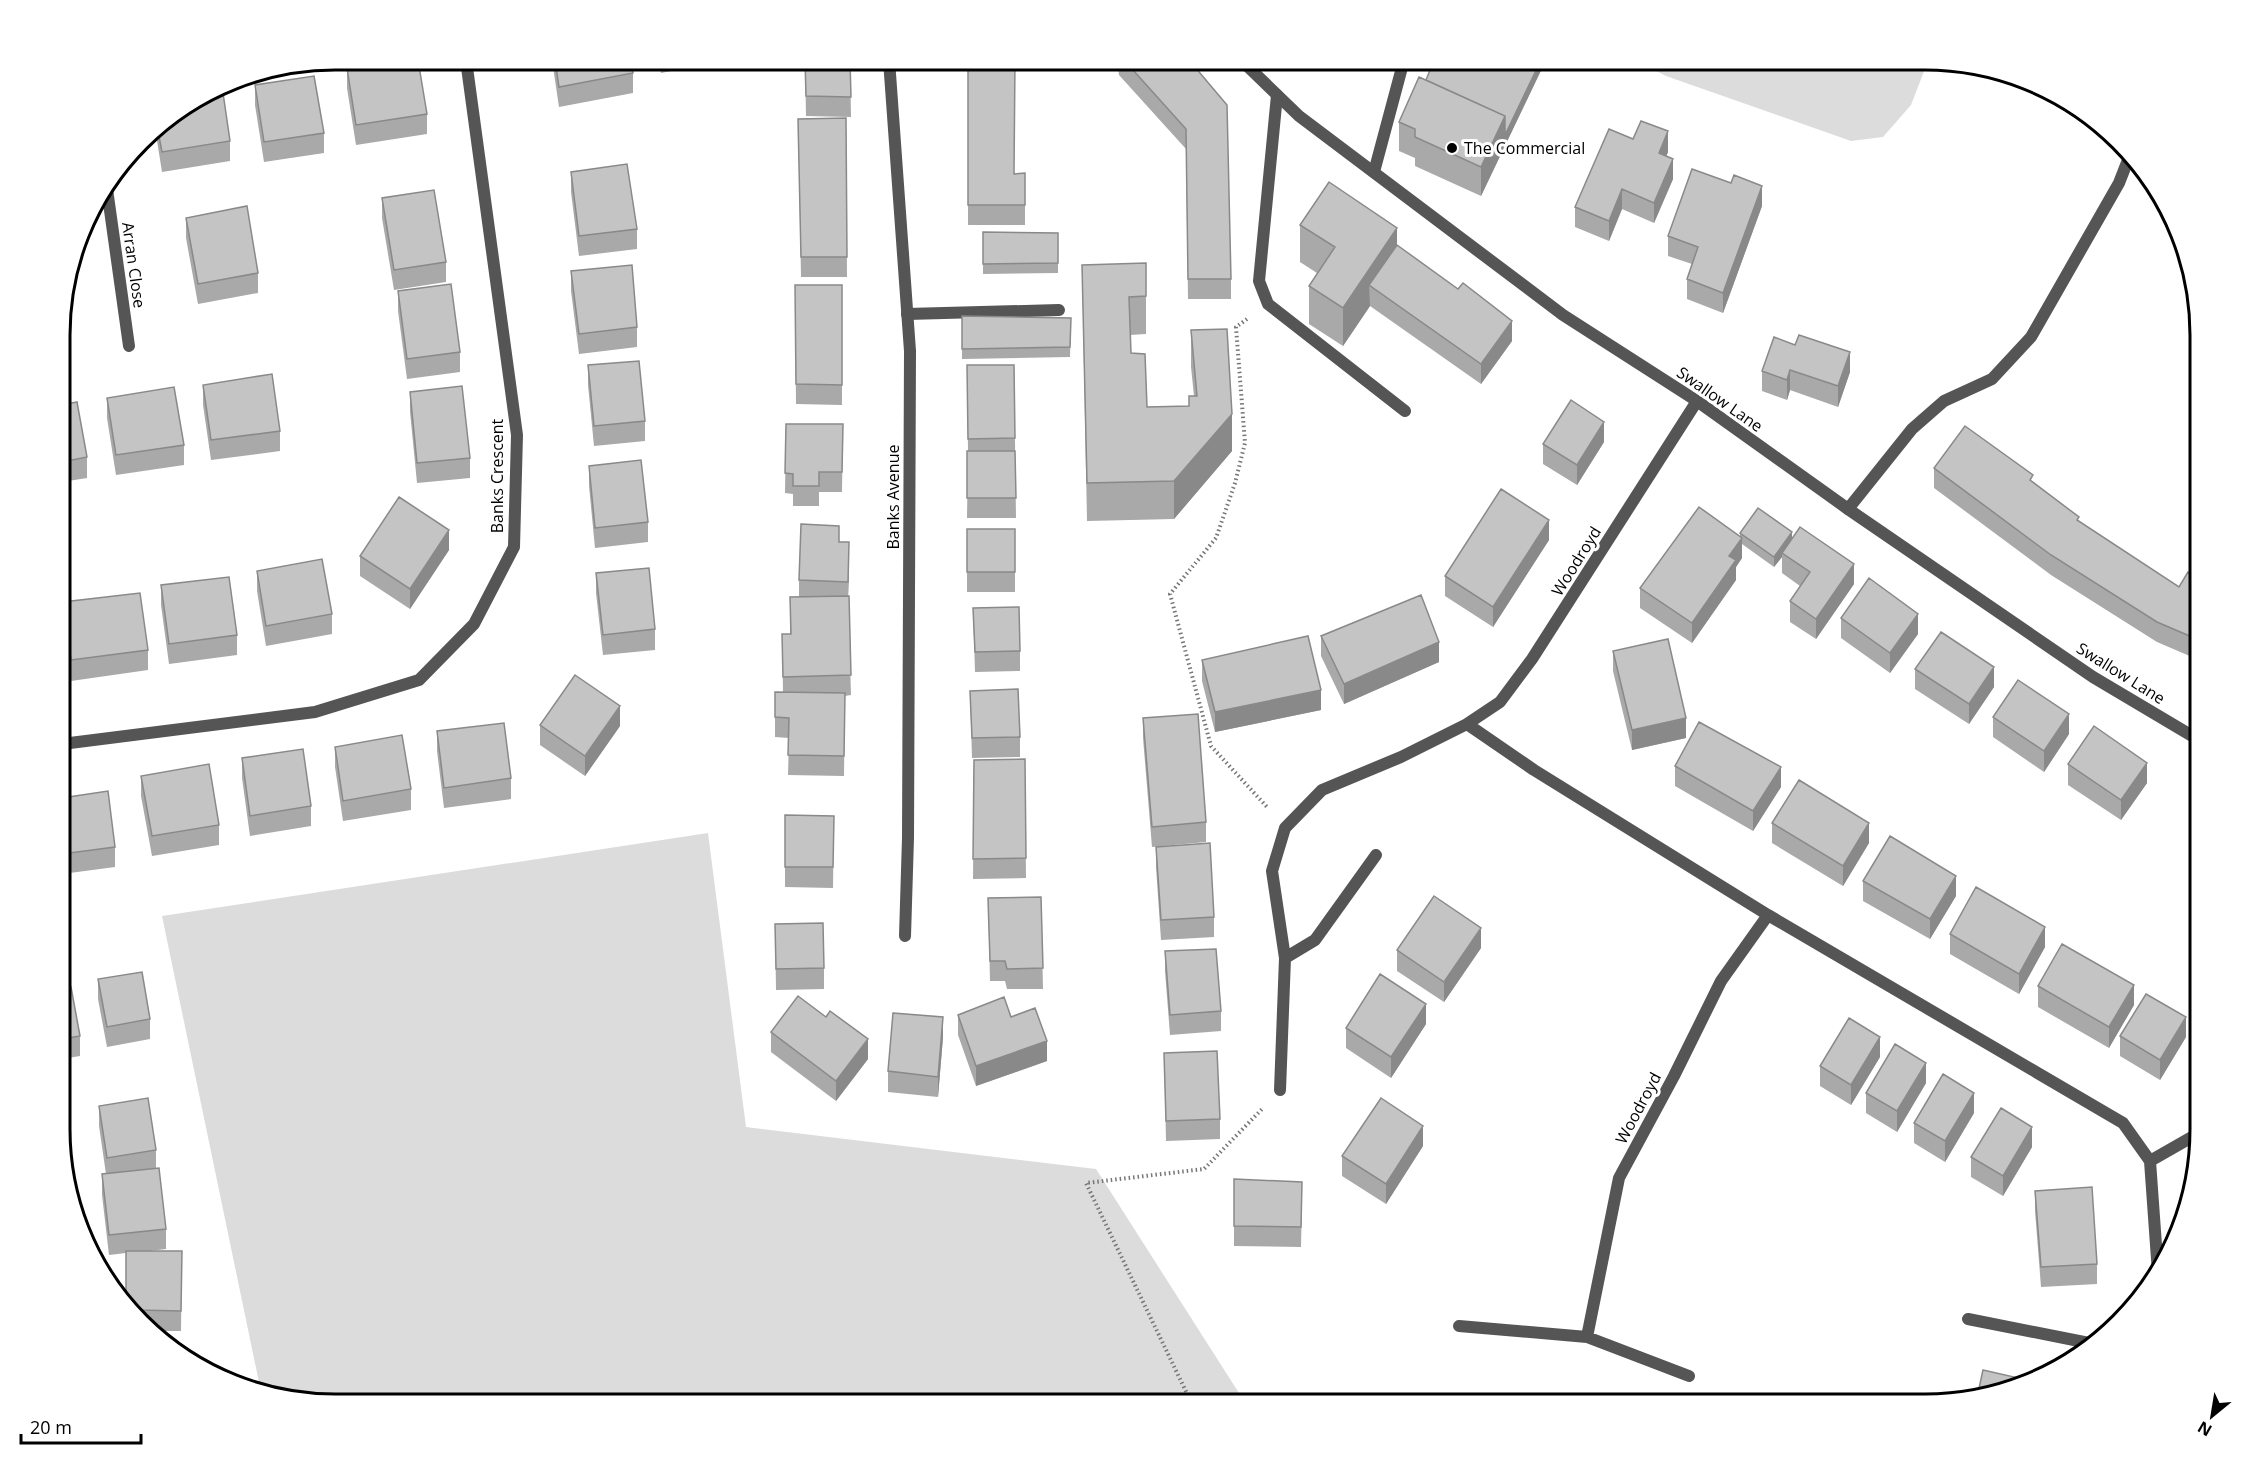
<svg xmlns="http://www.w3.org/2000/svg" width="2260" height="1464" font-family="'Open Sans',sans-serif">
<rect width="100%" height="100%" fill="#fff"/>
<path fill="#dcdcdc" d="M 1635,60 L 1925,60 L 1928,61 L 1911,105 L 1883,137 L 1851,141 L 1666,76 Z
M 708,833 L 746,1127 L 1096,1169 L 1246,1404 L 335,1404 L 261,1392 L 162,916 Z"/>
<g fill="none" stroke-linecap="round" stroke-linejoin="round">
<path stroke="#777" stroke-width="4" stroke-dasharray="1.5 3" stroke-linecap="butt" d="M 1247,319 L 1236,327 L 1245,443 L 1235,483 L 1216,538 L 1170,594 L 1211,746 L 1267,807
M 1192,1404 L 1086,1183 L 1204,1169 L 1263,1108"/>
<path stroke="#555" stroke-width="12" d="M 1277,95 L 1259,281 L 1268,304 L 1405,411
M 1374,172 L 1404,60
M 907,314 L 1059,310
M 1848,509 L 1912,429 L 1944,401 L 1992,379 L 2031,337 L 2119,183 L 2128,160"/>
<path stroke="#555" stroke-width="12" d="M 889,60 L 910,351 L 908,838 L 905,936
M 107,189 L 129,346
M 1467,724 L 1500,702 L 1532,659 L 1697,401
M 62,744 L 315,712 L 419,680 L 474,624 L 514,547 L 517,435 L 466,60
M 1285,958 L 1315,940 L 1376,855
M 1280,1090 L 1285,958 L 1272,871 L 1285,828 L 1322,790 L 1401,757 L 1467,724 L 1534,770 L 1768,915 L 2123,1123 L 2150,1161
M 2158,1273 L 2150,1161 L 2199,1133
M 1968,1319 L 2089,1343
M 1459,1326 L 1587,1337 L 1619,1178 L 1674,1076 L 1721,981 L 1768,915
M 1587,1337 L 1689,1376"/>
<path stroke="#555" stroke-width="12" d="M 1241,60 L 1299,116 L 1563,315 L 1697,401 L 1848,509 L 2093,677 L 2199,740"/>
</g>
<path fill="#a9a9a9" d="M 552,60 L 630,60 L 633,73 L 633,93 L 559,107 Z
M 658,60 L 712,60 L 712,63 L 661,73 Z
M 805,60 L 850,60 L 851,117 L 806,116 Z
M 968,60 L 1014,174 L 1025,173 L 1025,225 L 968,225 Z
M 1117,60 L 1189,60 L 1231,279 L 1231,299 L 1188,299 L 1186,149 L 1119,75 Z
M 1546,60 L 1481,196 L 1415,166 L 1415,158 L 1399,151 L 1399,122 L 1426,80 Z
M 347,68 L 427,114 L 427,134 L 356,145 L 347,88 Z
M 255,85 L 324,133 L 324,153 L 264,162 L 255,105 Z
M 222,86 L 230,141 L 230,161 L 162,172 L 155,128 Z
M 846,118 L 847,277 L 801,277 L 798,119 Z
M 1633,139 L 1668,152 L 1666,156 L 1673,179 L 1654,223 L 1622,209 L 1609,241 L 1575,227 L 1575,207 Z
M 571,172 L 637,229 L 637,249 L 579,256 L 571,192 Z
M 382,198 L 446,262 L 446,282 L 394,290 L 382,218 Z
M 1762,206 L 1723,313 L 1687,299 L 1687,279 L 1692,264 L 1668,256 L 1668,236 Z
M 186,218 L 258,273 L 258,293 L 198,304 L 186,238 Z
M 1300,225 L 1397,246 L 1512,341 L 1481,384 L 1370,306 L 1343,346 L 1309,324 L 1309,286 L 1317,273 L 1300,262 Z
M 983,232 L 1058,233 L 1058,273 L 983,274 Z
M 1082,265 L 1146,296 L 1146,334 L 1130,335 L 1131,353 L 1147,407 L 1189,406 L 1194,396 L 1191,367 L 1191,330 L 1232,451 L 1174,519 L 1087,521 Z
M 571,271 L 637,327 L 637,347 L 579,354 L 571,291 Z
M 842,285 L 842,405 L 796,404 L 795,305 Z
M 398,291 L 460,352 L 460,372 L 407,379 L 398,311 Z
M 962,316 L 1071,318 L 1070,357 L 962,359 Z
M 1774,337 L 1850,372 L 1838,407 L 1790,390 L 1787,400 L 1762,391 L 1762,371 Z
M 588,365 L 645,421 L 645,441 L 594,446 L 588,385 Z
M 967,365 L 1014,365 L 1016,518 L 967,518 L 968,451 Z
M 203,385 L 280,431 L 280,451 L 211,460 L 203,405 Z
M 410,392 L 470,458 L 470,478 L 417,483 L 410,412 Z
M 107,398 L 184,445 L 184,465 L 116,475 L 107,418 Z
M 62,405 L 87,457 L 87,478 L 62,482 Z
M 786,424 L 843,424 L 842,492 L 819,492 L 819,506 L 793,506 L 793,494 L 785,493 Z
M 1604,442 L 1577,485 L 1543,464 L 1543,444 Z
M 589,466 L 648,522 L 648,542 L 595,548 L 589,486 Z
M 1934,468 L 2033,482 L 2079,521 L 2179,587 L 2199,577 L 2199,660 L 2157,642 L 2051,575 L 1934,488 Z
M 967,529 L 1015,529 L 1015,592 L 967,592 Z
M 1740,533 L 1792,538 L 1854,584 L 1816,639 L 1790,622 L 1790,601 L 1800,586 L 1782,573 L 1782,557 L 1774,567 L 1742,544 L 1742,558 L 1736,567 L 1736,580 L 1692,643 L 1640,608 L 1640,588 L 1740,537 Z
M 1549,540 L 1493,627 L 1445,596 L 1445,576 Z
M 839,542 L 849,562 L 848,596 L 851,695 L 845,696 L 844,776 L 788,775 L 789,738 L 775,737 L 775,692 L 783,692 L 782,634 L 790,634 L 790,597 L 799,597 L 799,580 Z
M 449,550 L 410,609 L 360,576 L 360,556 Z
M 257,571 L 332,614 L 332,634 L 266,646 L 257,591 Z
M 596,573 L 655,629 L 655,650 L 603,655 L 596,593 Z
M 161,585 L 237,635 L 237,655 L 169,664 L 161,605 Z
M 63,602 L 148,650 L 148,670 L 71,681 L 63,623 Z
M 973,608 L 1020,651 L 1020,671 L 975,672 Z
M 1841,618 L 1918,634 L 1890,673 L 1841,638 Z
M 1321,636 L 1439,662 L 1344,704 L 1321,656 Z
M 1613,651 L 1686,738 L 1632,750 L 1613,671 Z
M 1202,660 L 1321,710 L 1215,732 L 1202,681 Z
M 1915,669 L 1994,687 L 1969,724 L 1915,689 Z
M 970,691 L 1020,737 L 1020,757 L 972,758 Z
M 1993,717 L 2069,734 L 2044,772 L 1993,737 Z
M 1143,718 L 1206,822 L 1206,842 L 1152,847 L 1143,738 Z
M 540,725 L 620,726 L 585,776 L 540,745 Z
M 437,731 L 511,778 L 511,799 L 444,808 L 437,751 Z
M 335,747 L 411,789 L 411,810 L 343,821 L 335,767 Z
M 242,758 L 311,806 L 311,826 L 250,836 L 242,778 Z
M 1025,759 L 1026,878 L 973,879 L 974,760 Z
M 2068,764 L 2147,783 L 2121,820 L 2068,785 Z
M 1675,766 L 1781,787 L 1753,831 L 1675,786 Z
M 141,776 L 219,825 L 219,845 L 152,856 L 141,796 Z
M 62,798 L 115,847 L 115,867 L 62,874 Z
M 785,815 L 834,816 L 833,888 L 785,887 Z
M 1772,823 L 1869,843 L 1843,886 L 1772,843 Z
M 1156,847 L 1214,917 L 1214,937 L 1161,940 L 1156,867 Z
M 1863,881 L 1956,896 L 1930,939 L 1863,901 Z
M 1041,897 L 1043,989 L 1007,989 L 1005,981 L 990,981 L 988,898 Z
M 775,924 L 824,968 L 824,989 L 776,990 Z
M 1950,934 L 2045,947 L 2019,994 L 1950,954 Z
M 1481,948 L 1444,1002 L 1397,971 L 1397,950 Z
M 1165,951 L 1221,1011 L 1221,1031 L 1170,1035 L 1165,971 Z
M 98,979 L 150,1019 L 150,1039 L 107,1047 L 98,999 Z
M 2038,986 L 2134,1005 L 2109,1048 L 2038,1007 Z
M 2199,987 L 2199,1015 L 2196,1009 L 2196,989 Z
M 62,989 L 80,1036 L 80,1056 L 62,1059 Z
M 958,1015 L 1011,1017 L 1047,1061 L 976,1086 L 958,1035 Z
M 1426,1024 L 1391,1078 L 1346,1048 L 1346,1028 Z
M 771,1032 L 868,1059 L 836,1101 L 771,1052 Z
M 2120,1036 L 2186,1037 L 2160,1080 L 2120,1056 Z
M 943,1037 L 938,1097 L 888,1092 L 888,1071 Z
M 1164,1053 L 1220,1119 L 1220,1139 L 1166,1141 Z
M 1880,1057 L 1851,1105 L 1820,1086 L 1820,1066 Z
M 1926,1083 L 1897,1132 L 1866,1113 L 1866,1093 Z
M 99,1106 L 156,1150 L 156,1168 L 166,1229 L 166,1249 L 149,1251 L 182,1251 L 181,1331 L 157,1331 L 126,1298 L 126,1253 L 109,1255 L 102,1195 L 102,1174 L 106,1174 L 99,1126 Z
M 1974,1113 L 1945,1162 L 1914,1143 L 1914,1123 Z
M 1423,1146 L 1386,1204 L 1342,1176 L 1342,1156 Z
M 2032,1147 L 2003,1196 L 1971,1177 L 1971,1157 Z
M 1234,1179 L 1302,1202 L 1301,1247 L 1234,1246 Z
M 2035,1191 L 2097,1264 L 2097,1284 L 2041,1287 L 2035,1211 Z"/>
<path fill="#898989" d="M 1541,60 L 1546,60 L 1481,196 L 1481,167 L 1505,116 Z
M 1668,131 L 1668,152 L 1659,173 L 1659,153 Z
M 1673,159 L 1673,179 L 1654,223 L 1654,203 Z
M 1762,186 L 1762,206 L 1723,313 L 1723,293 Z
M 1622,189 L 1622,209 L 1609,241 L 1609,221 Z
M 1397,228 L 1397,266 L 1369,285 L 1370,306 L 1343,346 L 1343,308 Z
M 1512,321 L 1512,341 L 1481,384 L 1481,364 Z
M 1850,352 L 1850,372 L 1838,407 L 1838,386 Z
M 1790,370 L 1790,390 L 1787,400 L 1787,380 Z
M 1232,414 L 1232,451 L 1174,519 L 1174,481 Z
M 1604,422 L 1604,442 L 1577,485 L 1577,465 Z
M 1549,520 L 1549,540 L 1493,627 L 1493,607 Z
M 449,530 L 449,550 L 410,609 L 410,589 Z
M 1792,532 L 1792,542 L 1782,553 L 1782,557 L 1774,567 L 1774,557 Z
M 1742,538 L 1742,558 L 1736,567 L 1736,580 L 1692,643 L 1692,623 L 1729,556 Z
M 849,542 L 849,562 L 848,602 L 848,582 Z
M 1854,564 L 1854,584 L 1816,639 L 1816,619 Z
M 1918,614 L 1918,634 L 1890,673 L 1890,653 Z
M 1439,642 L 1439,662 L 1344,704 L 1344,684 Z
M 1994,667 L 1994,687 L 1969,724 L 1969,704 Z
M 1321,690 L 1321,710 L 1215,732 L 1215,712 Z
M 620,706 L 620,726 L 585,776 L 585,756 Z
M 2069,714 L 2069,734 L 2044,772 L 2044,751 Z
M 1686,718 L 1686,738 L 1632,750 L 1632,730 Z
M 2147,763 L 2147,783 L 2121,820 L 2121,800 Z
M 1781,767 L 1781,787 L 1753,831 L 1753,811 Z
M 1869,823 L 1869,843 L 1843,886 L 1843,866 Z
M 1956,876 L 1956,896 L 1930,939 L 1930,919 Z
M 2045,927 L 2045,947 L 2019,994 L 2019,974 Z
M 1481,928 L 1481,948 L 1444,1002 L 1444,982 Z
M 2134,985 L 2134,1005 L 2109,1048 L 2109,1027 Z
M 1426,1004 L 1426,1024 L 1391,1078 L 1391,1057 Z
M 943,1017 L 943,1037 L 938,1097 L 938,1077 Z
M 2186,1017 L 2186,1037 L 2160,1080 L 2160,1060 Z
M 1880,1037 L 1880,1057 L 1851,1105 L 1851,1085 Z
M 868,1039 L 868,1059 L 836,1101 L 836,1081 Z
M 1047,1041 L 1047,1061 L 976,1086 L 976,1066 Z
M 1926,1063 L 1926,1083 L 1897,1132 L 1897,1111 Z
M 1974,1093 L 1974,1113 L 1945,1162 L 1945,1141 Z
M 1423,1126 L 1423,1146 L 1386,1204 L 1386,1184 Z
M 2032,1127 L 2032,1147 L 2003,1196 L 2003,1176 Z"/>
<path fill="#c4c4c4" stroke="#898989" stroke-width="1.5" d="M 398,60 L 418,60 L 427,114 L 356,125 L 347,68 Z
M 555,60 L 630,60 L 633,73 L 559,87 Z
M 805,60 L 850,60 L 851,97 L 806,96 Z
M 968,60 L 1015,60 L 1014,174 L 1025,173 L 1025,205 L 968,205 Z
M 1124,60 L 1189,60 L 1227,105 L 1231,279 L 1188,279 L 1186,129 Z
M 1434,60 L 1541,60 L 1505,135 L 1505,116 L 1426,80 Z
M 314,76 L 324,133 L 264,142 L 255,85 Z
M 1419,77 L 1505,116 L 1481,167 L 1415,137 L 1415,129 L 1399,122 Z
M 222,86 L 230,141 L 162,152 L 157,126 Z
M 846,118 L 847,257 L 801,257 L 798,119 Z
M 1641,121 L 1668,131 L 1659,153 L 1673,159 L 1654,203 L 1622,189 L 1609,221 L 1575,207 L 1609,129 L 1633,139 Z
M 627,164 L 637,229 L 579,236 L 571,172 Z
M 1692,169 L 1731,183 L 1734,175 L 1762,186 L 1723,293 L 1687,279 L 1698,247 L 1668,236 Z
M 1329,182 L 1397,228 L 1343,308 L 1309,286 L 1335,247 L 1300,225 Z
M 434,190 L 446,262 L 394,270 L 382,198 Z
M 247,206 L 258,273 L 198,284 L 186,218 Z
M 983,232 L 1058,233 L 1058,263 L 983,264 Z
M 1397,245 L 1458,289 L 1463,283 L 1512,321 L 1481,364 L 1369,285 Z
M 1146,263 L 1146,296 L 1129,297 L 1131,353 L 1145,354 L 1147,407 L 1189,406 L 1189,396 L 1197,396 L 1191,330 L 1227,329 L 1232,414 L 1174,481 L 1087,483 L 1082,265 Z
M 632,265 L 637,327 L 579,334 L 571,271 Z
M 451,284 L 460,352 L 407,359 L 398,291 Z
M 795,285 L 842,285 L 842,385 L 796,384 Z
M 962,316 L 1071,318 L 1070,347 L 962,349 Z
M 1799,335 L 1850,352 L 1838,386 L 1790,370 L 1787,380 L 1762,371 L 1774,337 L 1795,345 Z
M 639,361 L 645,421 L 594,426 L 588,365 Z
M 967,365 L 1014,365 L 1015,438 L 968,439 Z
M 272,374 L 280,431 L 211,440 L 203,385 Z
M 462,386 L 470,458 L 417,463 L 410,392 Z
M 174,387 L 184,445 L 116,455 L 107,398 Z
M 1571,400 L 1604,422 L 1577,465 L 1543,444 Z
M 77,402 L 87,457 L 62,462 L 62,405 Z
M 786,424 L 843,424 L 842,472 L 819,472 L 819,486 L 793,486 L 793,474 L 785,473 Z
M 1965,426 L 2033,475 L 2030,480 L 2079,517 L 2077,520 L 2179,587 L 2188,572 L 2199,577 L 2199,640 L 2157,622 L 2051,555 L 1934,468 Z
M 967,451 L 1015,451 L 1016,498 L 967,498 Z
M 641,460 L 648,522 L 595,528 L 589,466 Z
M 1501,489 L 1549,520 L 1493,607 L 1445,576 Z
M 399,497 L 449,530 L 410,589 L 360,556 Z
M 1699,507 L 1742,538 L 1729,556 L 1736,560 L 1692,623 L 1640,588 Z
M 1758,508 L 1792,532 L 1774,557 L 1740,533 Z
M 801,524 L 839,526 L 839,542 L 849,542 L 848,582 L 799,580 Z
M 1800,527 L 1854,564 L 1816,619 L 1790,601 L 1810,572 L 1782,553 Z
M 967,529 L 1015,529 L 1015,572 L 967,572 Z
M 322,559 L 332,614 L 266,626 L 257,571 Z
M 649,568 L 655,629 L 603,635 L 596,573 Z
M 229,577 L 237,635 L 169,644 L 161,585 Z
M 1869,578 L 1918,614 L 1890,653 L 1841,618 Z
M 140,593 L 148,650 L 71,660 L 63,602 Z
M 1421,595 L 1439,642 L 1344,684 L 1321,636 Z
M 849,596 L 851,675 L 783,677 L 782,634 L 791,634 L 790,597 Z
M 1019,607 L 1020,651 L 975,652 L 973,608 Z
M 1941,632 L 1994,667 L 1969,704 L 1915,669 Z
M 1308,636 L 1321,690 L 1215,712 L 1202,660 Z
M 1668,639 L 1686,718 L 1632,730 L 1613,651 Z
M 575,675 L 620,706 L 585,756 L 540,725 Z
M 2018,680 L 2069,714 L 2044,751 L 1993,717 Z
M 1018,689 L 1020,737 L 972,738 L 970,691 Z
M 775,692 L 845,693 L 844,756 L 788,755 L 789,718 L 775,717 Z
M 1198,714 L 1206,822 L 1152,827 L 1143,718 Z
M 1699,722 L 1781,767 L 1753,811 L 1675,766 Z
M 504,723 L 511,778 L 444,788 L 437,731 Z
M 2094,726 L 2147,763 L 2121,800 L 2068,764 Z
M 402,735 L 411,789 L 343,801 L 335,747 Z
M 303,749 L 311,806 L 250,816 L 242,758 Z
M 1025,759 L 1026,858 L 973,859 L 974,760 Z
M 209,764 L 219,825 L 152,836 L 141,776 Z
M 1799,780 L 1869,823 L 1843,866 L 1772,823 Z
M 108,791 L 115,847 L 62,854 L 62,798 Z
M 785,815 L 834,816 L 833,867 L 785,867 Z
M 1890,836 L 1956,876 L 1930,919 L 1863,881 Z
M 1210,843 L 1214,917 L 1161,920 L 1156,847 Z
M 1976,887 L 2045,927 L 2019,974 L 1950,934 Z
M 1434,896 L 1481,928 L 1444,982 L 1397,950 Z
M 1041,897 L 1043,968 L 1007,969 L 1005,961 L 990,961 L 988,898 Z
M 823,923 L 824,968 L 776,969 L 775,924 Z
M 2062,944 L 2134,985 L 2109,1027 L 2038,986 Z
M 1216,949 L 1221,1011 L 1170,1015 L 1165,951 Z
M 142,972 L 150,1019 L 107,1027 L 98,979 Z
M 1380,974 L 1426,1004 L 1391,1057 L 1346,1028 Z
M 71,987 L 80,1036 L 62,1039 L 62,989 Z
M 2199,987 L 2199,995 L 2196,989 Z
M 2146,994 L 2186,1017 L 2160,1060 L 2120,1036 Z
M 798,996 L 826,1017 L 830,1011 L 868,1039 L 836,1081 L 771,1032 Z
M 1004,997 L 1011,1017 L 1035,1008 L 1047,1041 L 976,1066 L 958,1015 Z
M 893,1013 L 943,1017 L 938,1077 L 888,1071 Z
M 1849,1018 L 1880,1037 L 1851,1085 L 1820,1066 Z
M 1895,1044 L 1926,1063 L 1897,1111 L 1866,1093 Z
M 1217,1051 L 1220,1119 L 1166,1121 L 1164,1053 Z
M 1943,1074 L 1974,1093 L 1945,1141 L 1914,1123 Z
M 148,1098 L 156,1150 L 107,1158 L 99,1106 Z
M 1381,1098 L 1423,1126 L 1386,1184 L 1342,1156 Z
M 2001,1108 L 2032,1127 L 2003,1176 L 1971,1157 Z
M 159,1168 L 166,1229 L 109,1235 L 102,1174 Z
M 1234,1179 L 1302,1182 L 1301,1227 L 1234,1226 Z
M 2092,1187 L 2097,1264 L 2041,1267 L 2035,1191 Z
M 126,1251 L 182,1251 L 181,1311 L 138,1310 L 126,1298 Z
M 1983,1370 L 2023,1379 L 1978,1393 Z"/>
<circle fill="#000" stroke="#fff" stroke-width="2" cx="1452" cy="148" r="6"/>
<g text-anchor="middle" dominant-baseline="central" stroke-width="6" stroke-linejoin="round" paint-order="stroke">
<g font-size="16" fill="#000" stroke="#fff" text-anchor="start">
<text x="1464" y="148">The Commercial</text>
</g>
<g font-size="16" fill="#000" stroke="#fff">
<text transform="translate(134 265) rotate(82)">Arran Close</text>
<text transform="translate(1720 399) rotate(35)">Swallow Lane</text>
<text transform="translate(497 476) rotate(-90)">Banks Crescent</text>
<text transform="translate(893 497) rotate(-90)">Banks Avenue</text>
<text transform="translate(1576 561) rotate(-58)">Woodroyd</text>
<text transform="translate(2121 673) rotate(32)">Swallow Lane</text>
<text transform="translate(1638 1108) rotate(-62)">Woodroyd</text>
</g>
</g>
<path d="M0 0H2260V1464H0ZM335 70H1925A265 265 0 0 1 2190 335V1129A265 265 0 0 1 1925 1394H335A265 265 0 0 1 70 1129V335A265 265 0 0 1 335 70Z" fill="#fff" fill-rule="evenodd"/>
<path fill="none" stroke="#000" stroke-width="3" d="M335 70H1925A265 265 0 0 1 2190 335V1129A265 265 0 0 1 1925 1394H335A265 265 0 0 1 70 1129V335A265 265 0 0 1 335 70Z"/>
<g transform="translate(2212 1416) rotate(210)" stroke="#ffffff" stroke-width="4.5" paint-order="stroke">
<path d="M0-4.5L10 22L0 15L-10 22Z" fill="#000000"/>
<text y="-9" font-size="16" font-weight="bold" text-anchor="middle" fill="#000000">N</text>
</g>
<path d="M21 1434v9h120v-9" fill="none" stroke="#000000" stroke-width="3"/>
<text x="30" y="1434" font-size="18" fill="#000000" stroke="#ffffff" stroke-width="4.5" paint-order="stroke">20 m</text>
</svg>
